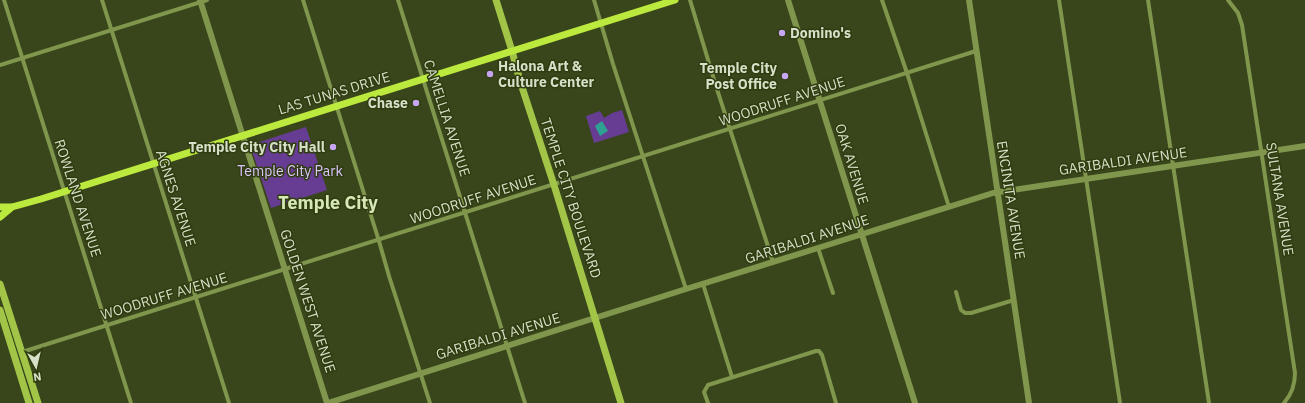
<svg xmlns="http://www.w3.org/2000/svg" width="1305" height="403" font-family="'IBM Plex Sans',sans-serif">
<rect width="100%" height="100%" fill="#39461b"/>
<path fill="#673d93" d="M 622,110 L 629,132 L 594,143 L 586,116 L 600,111 L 604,118 L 612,113 Z
M 306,127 L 327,190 L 271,208 L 250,145 Z"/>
<path fill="#2ea193" d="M 602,121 L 608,131 L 600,136 L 595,126 Z"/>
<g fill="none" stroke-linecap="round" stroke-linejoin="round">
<path stroke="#7f964c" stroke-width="4" d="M 4,0 L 131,403
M 102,0 L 229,403
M 303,0 L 379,241 L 389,276 L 430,403
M 398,0 L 525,403
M 594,0 L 613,64 L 686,289
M 690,0 L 715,83 L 773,262
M 882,0 L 907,73 L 949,207
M 1059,0 L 1120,403
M 1148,0 L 1209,403
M 1228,0 L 1238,13 L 1242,25 L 1295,373 C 1295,385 1292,394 1284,403
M 0,65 L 207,0
M 818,248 L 833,293
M 703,284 L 732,377
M 956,292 L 961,310 L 965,313 L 971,313 L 1014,300
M 22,352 L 976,51
M 708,403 L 704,392 L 708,385 L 816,351 L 819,351 L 822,355 L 836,403"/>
<path stroke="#7f964c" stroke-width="6" d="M 200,0 L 327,403
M 788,0 L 915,403
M 969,0 L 1029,403
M 328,403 L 686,289 L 818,248 L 993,193 L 1305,146"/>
<path stroke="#a2c548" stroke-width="7" d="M 496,0 L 512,51 L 520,81 L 554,185 L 621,403
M 0,284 L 38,403
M 0,310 L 29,403"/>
<path stroke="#bce93d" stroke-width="7" d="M 0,207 L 12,207 L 41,199 L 675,0
M 0,217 L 12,207"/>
</g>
<g fill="#c6a6f0" stroke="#2f3c10" stroke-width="1.5">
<circle cx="782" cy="33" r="4"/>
<circle cx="490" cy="74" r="4"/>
<circle cx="785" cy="76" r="4"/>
<circle cx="416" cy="103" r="4"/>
<circle cx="333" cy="147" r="4"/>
</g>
<g text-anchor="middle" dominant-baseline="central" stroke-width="3" stroke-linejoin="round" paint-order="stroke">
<g font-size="14" font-weight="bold" fill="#d6dfc7" stroke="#2f3c10" text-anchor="end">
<text x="790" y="33" text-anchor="start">Domino's</text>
<text x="498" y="66" text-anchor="start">Halona Art &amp;<tspan x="498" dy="16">Culture Center</tspan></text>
<text x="777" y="68">Temple City<tspan x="777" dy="16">Post Office</tspan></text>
<text x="408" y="103">Chase</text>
<text x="325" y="147">Temple City City Hall</text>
</g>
<g font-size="14" fill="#d6dfc7" stroke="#2f3c10">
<text transform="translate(334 93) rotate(-17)">LAS TUNAS DRIVE</text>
<text transform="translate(782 101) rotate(-18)">WOODRUFF AVENUE</text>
<text transform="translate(447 118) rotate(72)">CAMELLIA AVENUE</text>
<text transform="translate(1123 161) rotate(-8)">GARIBALDI AVENUE</text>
<text transform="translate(852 164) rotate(73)">OAK AVENUE</text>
<text transform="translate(78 198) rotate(72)">ROWLAND AVENUE</text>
<text transform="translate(176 198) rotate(72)">AGNES AVENUE</text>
<text transform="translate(571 198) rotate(72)">TEMPLE CITY BOULEVARD</text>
<text transform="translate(473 199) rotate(-18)">WOODRUFF AVENUE</text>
<text transform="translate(1280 199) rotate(81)">SULTANA AVENUE</text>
<text transform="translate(1011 200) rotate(81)">ENCINITA AVENUE</text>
<text transform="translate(807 239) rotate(-18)">GARIBALDI AVENUE</text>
<text transform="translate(164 296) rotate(-17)">WOODRUFF AVENUE</text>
<text transform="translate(308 301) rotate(72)">GOLDEN WEST AVENUE</text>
<text transform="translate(498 336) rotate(-17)">GARIBALDI AVENUE</text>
</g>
<g font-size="14" fill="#ddc6fe" stroke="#2f3c10">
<text x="290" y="171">Temple City Park</text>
</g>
<g font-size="18" font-weight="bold" fill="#d7e8b7" stroke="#2f3c10">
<text x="328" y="202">Temple City</text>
</g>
</g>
<g transform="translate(36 367) rotate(172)" stroke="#2f3c10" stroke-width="3" paint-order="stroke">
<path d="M0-3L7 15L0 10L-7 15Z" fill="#d6dfc7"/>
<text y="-6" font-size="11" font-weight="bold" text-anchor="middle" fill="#d6dfc7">N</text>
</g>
</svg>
